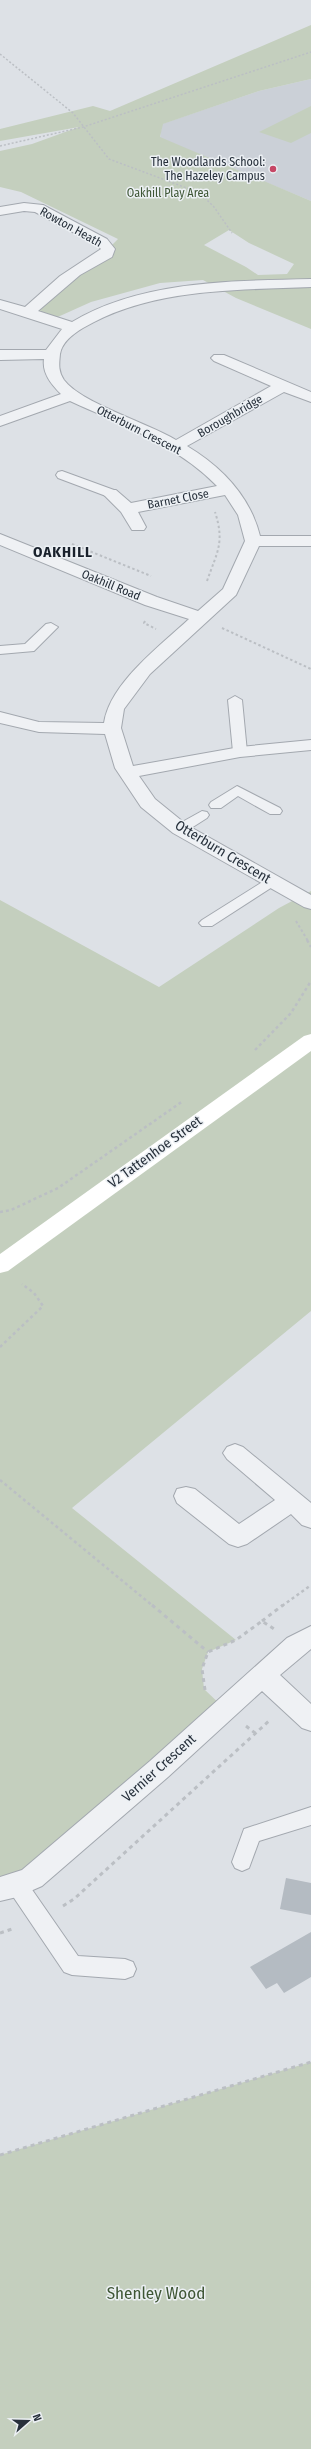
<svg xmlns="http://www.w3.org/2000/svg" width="311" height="2449" font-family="'Fira Sans Condensed',sans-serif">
<rect width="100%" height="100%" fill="#dde1e6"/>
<path fill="#cbd0d7" d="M 311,79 L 311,201 L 160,138 L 162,124 L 259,91 Z"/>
<path fill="#c4cfbe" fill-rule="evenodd" d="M 311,25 L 311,79 L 259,91 L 163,124 L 160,137 L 311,201 L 311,329 L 236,298 L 203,280 L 160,283 L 91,302 L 51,320 L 28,313 L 108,249 L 118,239 L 21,192 L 0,187 L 0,151 L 32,144 L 79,127 L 0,141 L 0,129 L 93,106 L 110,111 ZM 229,230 L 249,243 L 294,264 L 287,274 L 258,275 L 246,267 L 204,245 Z
M 311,106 L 311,133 L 291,143 L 259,132 Z
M 311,891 L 311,1311 L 72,1508 L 236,1640 L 208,1652 L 202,1669 L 204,1689 L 225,1709 L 0,1889 L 0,900 L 159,987 L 279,908 Z
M 311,2062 L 311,2449 L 0,2449 L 0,2155 Z"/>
<path fill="#b4bbc2" d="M 286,1878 L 311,1883 L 311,1915 L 280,1909 Z
M 311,1932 L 311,1977 L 284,1993 L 277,1983 L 266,1989 L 250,1967 Z"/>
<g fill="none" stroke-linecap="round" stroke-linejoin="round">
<g stroke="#a3a8af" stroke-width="2">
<path id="lane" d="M 62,471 L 114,490 L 116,493 L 110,497 L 106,496 L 58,478 L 56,475 L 58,472 Z
M 51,623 L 58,627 L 34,651 L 0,654 L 0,646 L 25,644 L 46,624 Z
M 235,696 L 242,700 L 247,752 L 240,756 L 233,752 L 228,700 Z
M 237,786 L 280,808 L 282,811 L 280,814 L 270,814 L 238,796 L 221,808 L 211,808 L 209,805 L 211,802 Z
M 202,811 L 207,812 L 209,815 L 207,818 L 185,832 L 175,832 L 173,829 L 175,826 Z
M 272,876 L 277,878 L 279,881 L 277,884 L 212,926 L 202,926 L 199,923 L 202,920 Z
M 311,1807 L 311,1825 L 259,1841 L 249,1868 L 242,1871 L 235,1868 L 232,1862 L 244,1829 Z
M 17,1876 L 24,1878 L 78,1956 L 125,1959 L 133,1962 L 136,1969 L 133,1976 L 125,1979 L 72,1975 L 64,1972 L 10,1892 L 6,1885 L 10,1878 Z"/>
</g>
<g stroke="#a3a8af" stroke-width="2">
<path id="street" d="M 24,203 L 43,205 L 107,239 L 115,249 L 112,257 L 80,275 L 38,311 L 72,322 C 142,280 232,281 311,279 L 311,287 C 236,290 150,288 83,328 C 73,334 62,342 60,354 C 59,364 58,371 64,380 C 81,403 148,423 176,440 L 271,386 L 214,361 L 211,358 L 214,355 L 224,355 L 311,392 L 311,402 L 284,392 L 187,446 C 222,467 250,496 260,536 L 311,536 L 311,546 L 259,546 L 236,595 L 150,674 L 124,709 L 121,728 L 133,766 L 240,747 L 311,740 L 311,750 L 240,757 L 139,776 L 155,799 L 187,825 L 311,895 L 311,909 L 304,907 L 173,833 L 141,807 L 115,768 L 105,734 L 39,732 L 0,723 L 0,712 L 39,722 L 104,723 C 110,683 160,646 189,619 L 145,605 L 0,545 L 0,534 L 157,597 L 198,611 L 223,589 L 245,541 L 238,515 L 225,495 L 138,512 L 146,527 L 144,530 L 132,530 L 121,512 L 102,493 L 104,490 L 116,490 L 131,503 L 217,486 C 177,445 122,425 70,401 L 0,426 L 0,416 L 61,394 C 51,384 42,373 44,359 L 0,360 L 0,350 L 46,350 L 62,329 L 0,309 L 0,300 L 25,307 L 60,276 L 101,249 L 97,245 L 35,212 L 24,211 L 0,215 L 0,207 Z
M 235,1444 L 243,1447 L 311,1503 L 311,1528 L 302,1525 L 291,1514 L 247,1544 L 238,1547 L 229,1544 L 177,1503 L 174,1496 L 177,1489 L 186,1487 L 195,1489 L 239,1524 L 275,1500 L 227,1459 L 223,1453 L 227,1447 Z
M 311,1626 L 311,1649 L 280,1675 L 311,1704 L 311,1731 L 302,1728 L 262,1691 L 168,1777 L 42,1886 L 17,1897 L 0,1901 L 0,1877 L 22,1870 L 150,1761 L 287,1638 Z"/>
</g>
<path stroke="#bbbfc4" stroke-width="1.5" stroke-dasharray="2 2" stroke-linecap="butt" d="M 0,54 L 73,113 L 109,159 L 200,193 L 214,207 L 232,233
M 0,146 L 83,127 L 311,52"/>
<path stroke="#bbbfc4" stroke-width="2" stroke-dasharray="2.5 2.5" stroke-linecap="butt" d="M 72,544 L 151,576
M 207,581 C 217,552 225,543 215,512
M 145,621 L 144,623 L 156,629
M 222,628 L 311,669
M 296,921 L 308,941"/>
<path stroke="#bbbfc4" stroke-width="2.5" stroke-dasharray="3 3" stroke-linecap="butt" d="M 307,940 L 311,947
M 255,1050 L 291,1013 L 311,981
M 0,1212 L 11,1210 L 58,1188 L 183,1101
M 0,1347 L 43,1306 L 34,1293 L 22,1284
M 0,1480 L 153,1606
M 282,1606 L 311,1585"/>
<path stroke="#bbbfc4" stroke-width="3" stroke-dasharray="4 4" stroke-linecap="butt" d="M 152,1605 L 208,1652
M 262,1621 L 283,1605
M 205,1690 L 202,1669 L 208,1652 L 236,1640 L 262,1621 L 274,1629
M 246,1726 L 255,1733
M 63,1906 L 74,1899 L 270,1720
M 0,1933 L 15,1928
M 0,2155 L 311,2062"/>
<use href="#lane" fill="#eff1f4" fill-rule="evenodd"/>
<use href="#street" fill="#eff1f4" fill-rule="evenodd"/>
<path fill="#fff" fill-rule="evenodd" d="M 311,1034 L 311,1051 L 8,1271 L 0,1273 L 0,1254 L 304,1036 Z"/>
</g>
<circle fill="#c64665" stroke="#ecf0f4" stroke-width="1.5" cx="273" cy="169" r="4"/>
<g text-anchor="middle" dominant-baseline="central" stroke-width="3" stroke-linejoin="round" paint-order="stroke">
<g font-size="12" fill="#27303b" stroke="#ecf0f4" text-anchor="end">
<text x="265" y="162">The Woodlands School:<tspan x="265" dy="14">The Hazeley Campus</tspan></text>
</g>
<g font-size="12" fill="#3e5635" stroke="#ecf0f4">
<text x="168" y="193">Oakhill Play Area</text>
</g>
<g font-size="12" fill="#27303b" stroke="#ecf0f4">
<text transform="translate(71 227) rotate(29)">Rowton Heath</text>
<text transform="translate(230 416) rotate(-30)">Boroughbridge</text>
<text transform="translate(139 430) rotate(27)">Otterburn Crescent</text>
<text transform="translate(178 499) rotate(-11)">Barnet Close</text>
<text transform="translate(111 585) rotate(22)">Oakhill Road</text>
</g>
<g font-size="14" fill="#27303b" stroke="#ecf0f4">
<text transform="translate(223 852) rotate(31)">Otterburn Crescent</text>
<text transform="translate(155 1152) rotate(-36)">V2 Tattenhoe Street</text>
<text transform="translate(159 1768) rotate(-42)">Vernier Crescent</text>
</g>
<g font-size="15" font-weight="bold" letter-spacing="1" fill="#19212c" stroke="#ecf0f4">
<text x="63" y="552">OAKHILL</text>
</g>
<g font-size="17" fill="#3e5635" stroke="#ecf0f4">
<text x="156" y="2293">Shenley Wood</text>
</g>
</g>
<g transform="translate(28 2421) rotate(70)" stroke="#ecf0f4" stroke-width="3" paint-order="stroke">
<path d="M0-3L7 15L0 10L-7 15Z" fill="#27303b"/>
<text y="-6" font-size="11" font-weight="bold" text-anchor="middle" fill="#27303b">N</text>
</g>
</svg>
